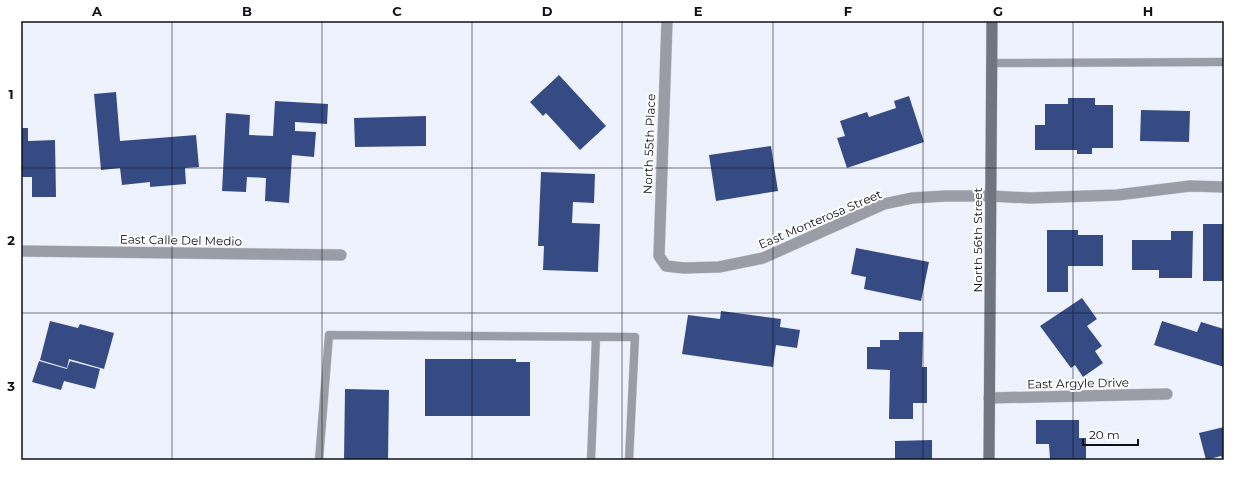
<svg xmlns="http://www.w3.org/2000/svg" width="1245" height="481" font-family="Montserrat,sans-serif">
<rect width="100%" height="100%" fill="#eef2fd"/>
<path fill="#364b84" d="M 559,75 L 606,126 L 580,150 L 546,113 L 543,116 L 530,102 Z
M 116,92 L 120,141 L 196,135 L 199,167 L 185,168 L 186,184 L 150,187 L 150,182 L 122,185 L 120,168 L 101,170 L 94,94 Z
M 909,96 L 924,142 L 847,168 L 837,138 L 845,136 L 840,121 L 867,112 L 869,117 L 896,108 L 894,101 Z
M 1068,98 L 1095,98 L 1095,105 L 1113,105 L 1113,148 L 1092,148 L 1092,154 L 1077,154 L 1077,150 L 1035,150 L 1035,125 L 1045,125 L 1045,104 L 1068,104 Z
M 275,101 L 328,104 L 327,124 L 295,122 L 295,131 L 316,132 L 314,157 L 292,155 L 289,203 L 265,201 L 266,178 L 247,177 L 246,192 L 222,191 L 226,113 L 250,115 L 249,135 L 273,136 Z
M 1141,110 L 1190,111 L 1189,142 L 1140,141 Z
M 426,116 L 426,146 L 355,147 L 354,118 Z
M 21,128 L 28,128 L 28,141 L 55,140 L 56,197 L 32,197 L 32,177 L 21,177 Z
M 771,146 L 778,191 L 716,201 L 709,155 Z
M 541,172 L 595,174 L 594,203 L 573,202 L 572,223 L 600,224 L 598,272 L 543,270 L 544,246 L 538,246 Z
M 1203,224 L 1223,224 L 1224,281 L 1203,281 Z
M 1047,230 L 1078,230 L 1078,235 L 1103,235 L 1103,266 L 1068,266 L 1068,292 L 1047,292 Z
M 1171,231 L 1193,231 L 1192,278 L 1159,278 L 1159,270 L 1132,270 L 1132,240 L 1171,240 Z
M 856,248 L 929,262 L 921,301 L 864,289 L 866,277 L 851,274 Z
M 1082,298 L 1097,319 L 1087,326 L 1102,346 L 1095,351 L 1103,363 L 1083,377 L 1075,365 L 1071,368 L 1040,326 Z
M 721,311 L 781,319 L 780,327 L 800,330 L 797,348 L 776,345 L 773,367 L 682,354 L 688,315 L 720,319 Z
M 50,321 L 78,328 L 80,324 L 114,333 L 104,369 L 69,359 L 67,368 L 40,360 Z
M 1162,321 L 1197,332 L 1201,322 L 1224,329 L 1224,367 L 1154,345 Z
M 899,332 L 923,332 L 922,367 L 927,367 L 927,403 L 913,403 L 913,419 L 889,419 L 890,370 L 867,369 L 867,347 L 880,347 L 880,340 L 899,340 Z
M 425,359 L 516,359 L 516,362 L 530,362 L 530,416 L 425,416 Z
M 39,361 L 67,369 L 70,361 L 100,369 L 95,389 L 64,381 L 61,390 L 32,382 Z
M 345,389 L 389,390 L 388,460 L 344,460 Z
M 1036,420 L 1079,420 L 1079,438 L 1086,438 L 1086,460 L 1050,460 L 1049,444 L 1036,444 Z
M 1224,427 L 1224,460 L 1223,460 L 1221,456 L 1206,460 L 1199,433 Z
M 932,440 L 932,460 L 895,460 L 895,441 Z"/>
<g fill="none" stroke-linecap="round" stroke-linejoin="round">
<g stroke="#caced8" stroke-width="9">
<path id="service" d="M 991,63 L 1224,62
M 319,460 L 329,335 L 635,337 L 629,460
M 591,460 L 596,337"/>
</g>
<g stroke="#caced8" stroke-width="12">
<path id="minor" d="M 667,21 L 659,256 L 666,266 L 684,268 L 719,267 L 763,258 L 884,204 L 912,198 L 945,196 L 990,196 L 1030,198 L 1117,195 L 1190,186 L 1224,187
M 21,251 L 341,255
M 989,398 L 1167,394"/>
</g>
<g stroke="#caced8" stroke-width="12">
<path id="secondary" d="M 989,460 L 992,21"/>
</g>
<use href="#service" stroke="#9a9da5" stroke-width="8"/>
<use href="#minor" stroke="#9a9da5" stroke-width="11"/>
<use href="#secondary" stroke="#70757f" stroke-width="11"/>
</g>
<path fill="none" stroke="#0e1016" stroke-width="1" stroke-opacity="0.55" d="M 172,21 L 172,460M 322,21 L 322,460M 472,21 L 472,460M 622,21 L 622,460M 773,21 L 773,460M 923,21 L 923,460M 1073,21 L 1073,460M 21,168 L 1224,168M 21,313 L 1224,313"/>
<g text-anchor="middle" dominant-baseline="central" stroke-width="4" stroke-linejoin="round" paint-order="stroke">
<g font-size="12" fill="#0e1016" stroke="#fff">
<text transform="translate(649 144) rotate(-88)">North 55th Place</text>
<text transform="translate(820 219) rotate(-23)">East Monterosa Street</text>
<text transform="translate(181 240) rotate(1)">East Calle Del Medio</text>
<text transform="translate(977 240) rotate(-90)">North 56th Street</text>
<text transform="translate(1078 383) rotate(-1)">East Argyle Drive</text>
</g>
</g>
<rect width="1245" height="481" fill="none" stroke="#ffffff" stroke-width="44"/>
<path d="M1083 439v6h55v-6" fill="none" stroke="#0e1016" stroke-width="2"/>
<text x="1089" y="439" font-size="12" fill="#0e1016" stroke="#ffffff" stroke-width="3" paint-order="stroke">20 m</text>
<rect x="22" y="22" width="1201" height="437" fill="none" stroke="#0e1016" stroke-width="1.5"/>
<g font-size="13" text-anchor="middle" font-weight="bold" fill="#0e1016">
<text x="97" y="16">A</text>
<text x="247" y="16">B</text>
<text x="397" y="16">C</text>
<text x="547" y="16">D</text>
<text x="698" y="16">E</text>
<text x="848" y="16">F</text>
<text x="998" y="16">G</text>
<text x="1148" y="16">H</text>
<text x="11" y="99">1</text>
<text x="11" y="245">2</text>
<text x="11" y="391">3</text>
</g>
</svg>
